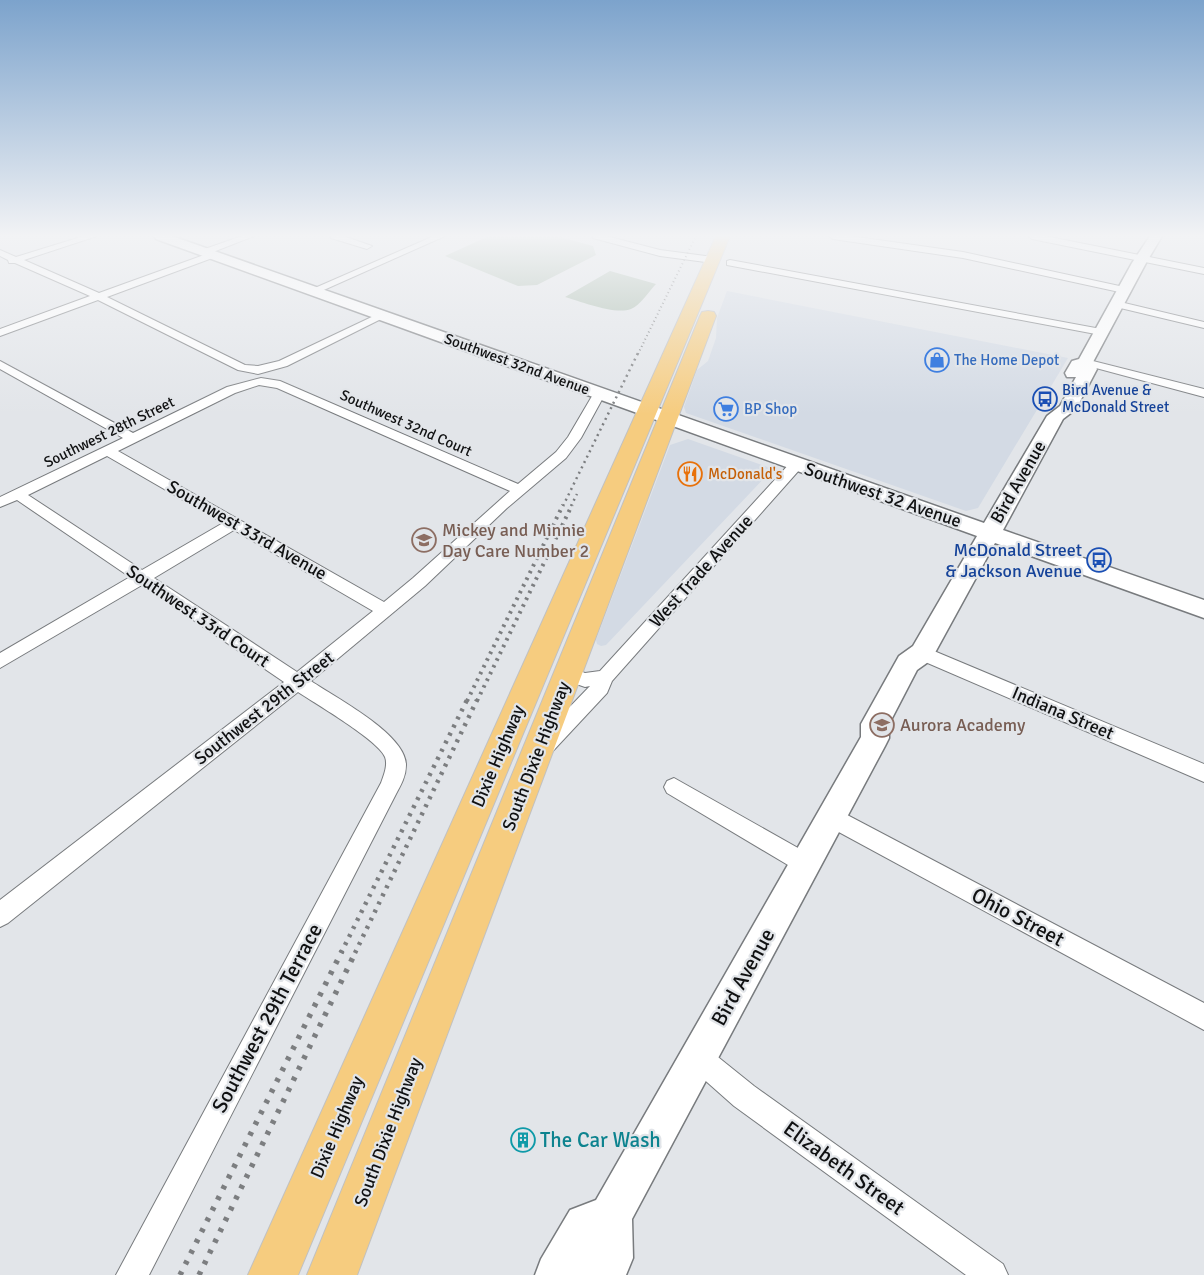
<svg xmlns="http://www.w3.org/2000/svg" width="1204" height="1275" font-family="Signika,sans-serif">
<rect width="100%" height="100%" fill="#e2e5e9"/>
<path fill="#d3dae4" d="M 727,291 L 1068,358 L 978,508 L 966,511 L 686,413 L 684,407 L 697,370 L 708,361 L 716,338 L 717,318 Z
M 688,439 L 765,466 L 769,468 L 770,472 L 606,645 L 601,646 L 597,644 L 596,640 L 670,445 Z"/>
<path fill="#aabcae" d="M 489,236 L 556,236 L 593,246 L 596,255 L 537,285 L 518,286 L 445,256 Z
M 610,271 L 656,284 C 649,291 640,306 631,309 C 615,315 582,302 565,297 Z"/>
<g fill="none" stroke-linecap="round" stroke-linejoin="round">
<g stroke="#787b7e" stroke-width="2">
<path id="street" d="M 84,236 L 97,236 L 24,260 L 99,293 L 204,255 L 200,252 L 202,250 L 242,236 L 254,236 L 213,252 L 217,255 L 215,257 L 107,297 L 245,365 L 258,366 L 279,361 L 378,314 L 386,314 L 387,316 L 287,366 L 258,374 L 238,370 L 98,300 L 0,336 L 0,329 L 90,296 L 15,263 L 9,263 L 8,260 L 0,256 L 0,250 L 16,257 Z
M 330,236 L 343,236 L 372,246 L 367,249 L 331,238 Z
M 434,236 L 445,236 L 317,293 L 313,294 L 308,291 Z
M 592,236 L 606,236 L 660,250 L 713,257 L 718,260 L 713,263 L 660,256 L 593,238 Z
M 829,236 L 850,236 L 963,252 L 1124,287 L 1129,290 L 1124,293 L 963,258 L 833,239 Z
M 1028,236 L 1045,236 L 1204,268 L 1204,274 L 1032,239 Z
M 730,260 L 1101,329 L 1106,332 L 1101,335 L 727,265 L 727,261 Z
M 1116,301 L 1204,322 L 1204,328 L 1112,306 L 1111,304 Z
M 1085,359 L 1204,389 L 1204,397 L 1081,364 L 1079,362 Z
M 0,361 L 133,433 L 227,387 L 261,378 L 280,381 L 518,484 L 556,452 L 568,437 L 595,391 L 599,390 L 605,394 L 581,438 L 566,458 L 507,508 L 425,586 L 311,681 C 336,698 406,734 406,765 C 406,776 401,785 396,794 L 149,1275 L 116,1275 L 381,783 C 384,775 388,765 385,757 C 378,740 316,704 298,692 L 8,923 L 0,927 L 0,900 L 284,682 L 142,585 L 0,668 L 0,653 L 130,577 L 17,500 L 0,507 L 0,497 L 123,438 L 0,369 ZM 259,385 L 277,388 L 510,491 L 413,578 L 384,602 L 118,451 L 235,393 ZM 107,456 L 223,523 L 142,570 L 28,495 ZM 234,530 L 373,611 L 297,672 L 154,578 Z
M 796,461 L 801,462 L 803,465 L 801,468 L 612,681 L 607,693 L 551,753 L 544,755 L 537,753 L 534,747 L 537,741 L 590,686 L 585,687 L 562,679 L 559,674 L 562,669 L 568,667 L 585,673 L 600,671 L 791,462 Z
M 922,646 L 1204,764 L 1204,782 L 916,658 L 913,653 L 916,648 Z
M 674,778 L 814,857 L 817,864 L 814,871 L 806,874 L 798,871 L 667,793 L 664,787 L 667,781 Z
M 832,807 L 1204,1003 L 1204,1030 L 824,824 L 821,817 L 824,810 Z
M 699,1045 L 708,1049 L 754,1086 L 1003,1264 L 1008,1275 L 966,1275 L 734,1106 L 690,1067 L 686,1058 L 690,1049 Z"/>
</g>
<g stroke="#787b7e" stroke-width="3">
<path id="secondary" d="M 154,236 L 172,236 L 984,523 L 1047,416 L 1060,406 L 1076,377 L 1067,377 L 1065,373 L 1072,361 L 1079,359 L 1132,263 L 1150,236 L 1162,236 L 1146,263 L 1093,362 L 1097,369 L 1076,409 L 1063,419 L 1003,530 L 1204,600 L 1204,618 L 995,543 L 931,660 L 917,670 L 889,724 L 889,738 L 885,746 L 632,1219 L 633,1258 L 626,1275 L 535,1275 L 541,1259 L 570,1210 L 596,1200 L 861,737 L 861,724 L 899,656 L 913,646 L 977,536 L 156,239 Z"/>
</g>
<g stroke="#c1c1c1" stroke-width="2">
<path id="highway" d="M 716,236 L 730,236 L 298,1275 L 248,1275 Z
M 708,311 L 714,312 L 716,316 L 357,1275 L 307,1275 L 700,316 L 702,312 Z"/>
</g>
<use href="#street" fill="#fff" fill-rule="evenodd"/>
<use href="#secondary" fill="#fff" fill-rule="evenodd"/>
<use href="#highway" fill="#f6cc7f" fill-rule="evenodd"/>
<path stroke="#7c7e80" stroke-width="2" stroke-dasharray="1 3" stroke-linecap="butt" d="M 638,354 L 696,236"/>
<path stroke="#7c7e80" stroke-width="2.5" stroke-dasharray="2 4" stroke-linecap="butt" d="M 563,506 L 638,353
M 571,506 L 577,494"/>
<path stroke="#7c7e80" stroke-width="4" stroke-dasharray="2.5 5" stroke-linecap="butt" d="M 467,701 L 563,505
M 477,701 L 572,505"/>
<path stroke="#7c7e80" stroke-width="4.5" stroke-dasharray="3 6" stroke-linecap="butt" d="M 341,953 L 467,700
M 355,953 L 477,700"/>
<path stroke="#7c7e80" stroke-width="5.5" stroke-dasharray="4 8" stroke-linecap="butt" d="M 180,1275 L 342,951
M 199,1275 L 356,951"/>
</g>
<linearGradient id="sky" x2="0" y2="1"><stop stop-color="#7ca3cc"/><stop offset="0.57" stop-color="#f2f3f5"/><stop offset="1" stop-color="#f2f3f5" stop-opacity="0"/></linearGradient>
<rect width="1204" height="414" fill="url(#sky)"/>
<defs>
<g id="shop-ring" transform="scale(1.25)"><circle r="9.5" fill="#e2e5e9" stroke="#3f7fe0" stroke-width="1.5"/><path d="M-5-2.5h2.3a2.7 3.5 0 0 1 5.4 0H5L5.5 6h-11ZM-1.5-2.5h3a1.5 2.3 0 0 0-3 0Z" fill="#3f7fe0"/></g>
<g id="bus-ring" transform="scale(1.25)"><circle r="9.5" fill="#e2e5e9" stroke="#1a4fb4" stroke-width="1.5"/><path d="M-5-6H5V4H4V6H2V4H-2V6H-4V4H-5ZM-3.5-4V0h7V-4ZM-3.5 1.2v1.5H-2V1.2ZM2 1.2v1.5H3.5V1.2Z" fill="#1a4fb4"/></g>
<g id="supermarket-ring" transform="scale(1.25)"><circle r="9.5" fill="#e2e5e9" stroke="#3f7fe0" stroke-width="1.5"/><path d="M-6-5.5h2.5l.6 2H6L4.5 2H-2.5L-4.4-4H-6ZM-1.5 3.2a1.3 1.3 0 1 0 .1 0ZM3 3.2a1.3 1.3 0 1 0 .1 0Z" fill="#3f7fe0"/></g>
<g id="restaurant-ring" transform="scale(1.25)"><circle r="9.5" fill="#e2e5e9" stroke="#e8710a" stroke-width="1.5"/><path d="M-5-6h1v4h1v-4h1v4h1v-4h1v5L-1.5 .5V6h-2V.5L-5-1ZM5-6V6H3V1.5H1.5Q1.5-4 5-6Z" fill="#e8710a"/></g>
<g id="school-ring" transform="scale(1.25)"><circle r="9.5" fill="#e2e5e9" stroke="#8d6e63" stroke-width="1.5"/><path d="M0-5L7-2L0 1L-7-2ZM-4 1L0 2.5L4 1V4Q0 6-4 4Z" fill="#8d6e63"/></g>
<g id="building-ring" transform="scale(1.25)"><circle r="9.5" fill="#e2e5e9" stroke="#0f9aa8" stroke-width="1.5"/><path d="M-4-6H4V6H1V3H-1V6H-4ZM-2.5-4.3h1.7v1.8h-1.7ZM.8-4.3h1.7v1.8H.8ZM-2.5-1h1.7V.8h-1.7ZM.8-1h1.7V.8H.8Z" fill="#0f9aa8"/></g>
</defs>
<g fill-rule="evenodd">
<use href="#shop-ring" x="937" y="360"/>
<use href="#bus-ring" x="1045" y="399"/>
<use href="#supermarket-ring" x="726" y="409"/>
<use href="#restaurant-ring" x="690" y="474"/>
<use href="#school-ring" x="424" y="540"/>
<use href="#bus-ring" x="1099" y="560"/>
<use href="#school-ring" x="882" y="725"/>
<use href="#building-ring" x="523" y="1140"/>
</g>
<g text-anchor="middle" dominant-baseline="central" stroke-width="4.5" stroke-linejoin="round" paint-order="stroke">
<g font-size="15" fill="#366cbe" stroke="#e2e5e9" text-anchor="start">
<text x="954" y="360">The Home Depot</text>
<text x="744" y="409">BP Shop</text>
</g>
<g font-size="15" fill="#101112" stroke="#e2e5e9">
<text transform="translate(517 364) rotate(20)">Southwest 32nd Avenue</text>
<text transform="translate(406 423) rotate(24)">Southwest 32nd Court</text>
<text transform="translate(109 432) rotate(-26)">Southwest 28th Street</text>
</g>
<g font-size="15" fill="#164399" stroke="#e2e5e9" text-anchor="start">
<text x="1062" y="390">Bird Avenue &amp;<tspan x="1062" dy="17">McDonald Street</tspan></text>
</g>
<g font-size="15" fill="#c56008" stroke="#e2e5e9" text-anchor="start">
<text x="708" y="474">McDonald's</text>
</g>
<g font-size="18" fill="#101112" stroke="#e2e5e9">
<text transform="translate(1018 482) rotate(-60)">Bird Avenue</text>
<text transform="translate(883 495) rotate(19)">Southwest 32 Avenue</text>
<text transform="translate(247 530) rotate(30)">Southwest 33rd Avenue</text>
<text transform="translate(701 571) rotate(-48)">West Trade Avenue</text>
<text transform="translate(198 616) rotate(34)">Southwest 33rd Court</text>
<text transform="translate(264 708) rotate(-38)">Southwest 29th Street</text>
<text transform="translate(1063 713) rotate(23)">Indiana Street</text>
<text transform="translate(498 756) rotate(-67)">Dixie Highway</text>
<text transform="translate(536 756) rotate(-69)">South Dixie Highway</text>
<text transform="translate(337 1127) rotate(-67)">Dixie Highway</text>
<text transform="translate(388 1132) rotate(-69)">South Dixie Highway</text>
</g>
<g font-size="18" fill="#785e54" stroke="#e2e5e9" text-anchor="start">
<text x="442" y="530">Mickey and Minnie<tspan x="442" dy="21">Day Care Number 2</tspan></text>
<text x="900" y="725">Aurora Academy</text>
</g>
<g font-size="18" fill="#164399" stroke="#e2e5e9" text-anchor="end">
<text x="1082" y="550">McDonald Street<tspan x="1082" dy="21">&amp; Jackson Avenue</tspan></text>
</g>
<g font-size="21" fill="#101112" stroke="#e2e5e9">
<text transform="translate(1018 917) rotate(28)">Ohio Street</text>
<text transform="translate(743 977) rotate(-61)">Bird Avenue</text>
<text transform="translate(267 1018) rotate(-62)">Southwest 29th Terrace</text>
<text transform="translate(844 1168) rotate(36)">Elizabeth Street</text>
</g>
<g font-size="21" fill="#0d838f" stroke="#e2e5e9" text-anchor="start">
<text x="540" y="1140">The Car Wash</text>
</g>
</g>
</svg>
